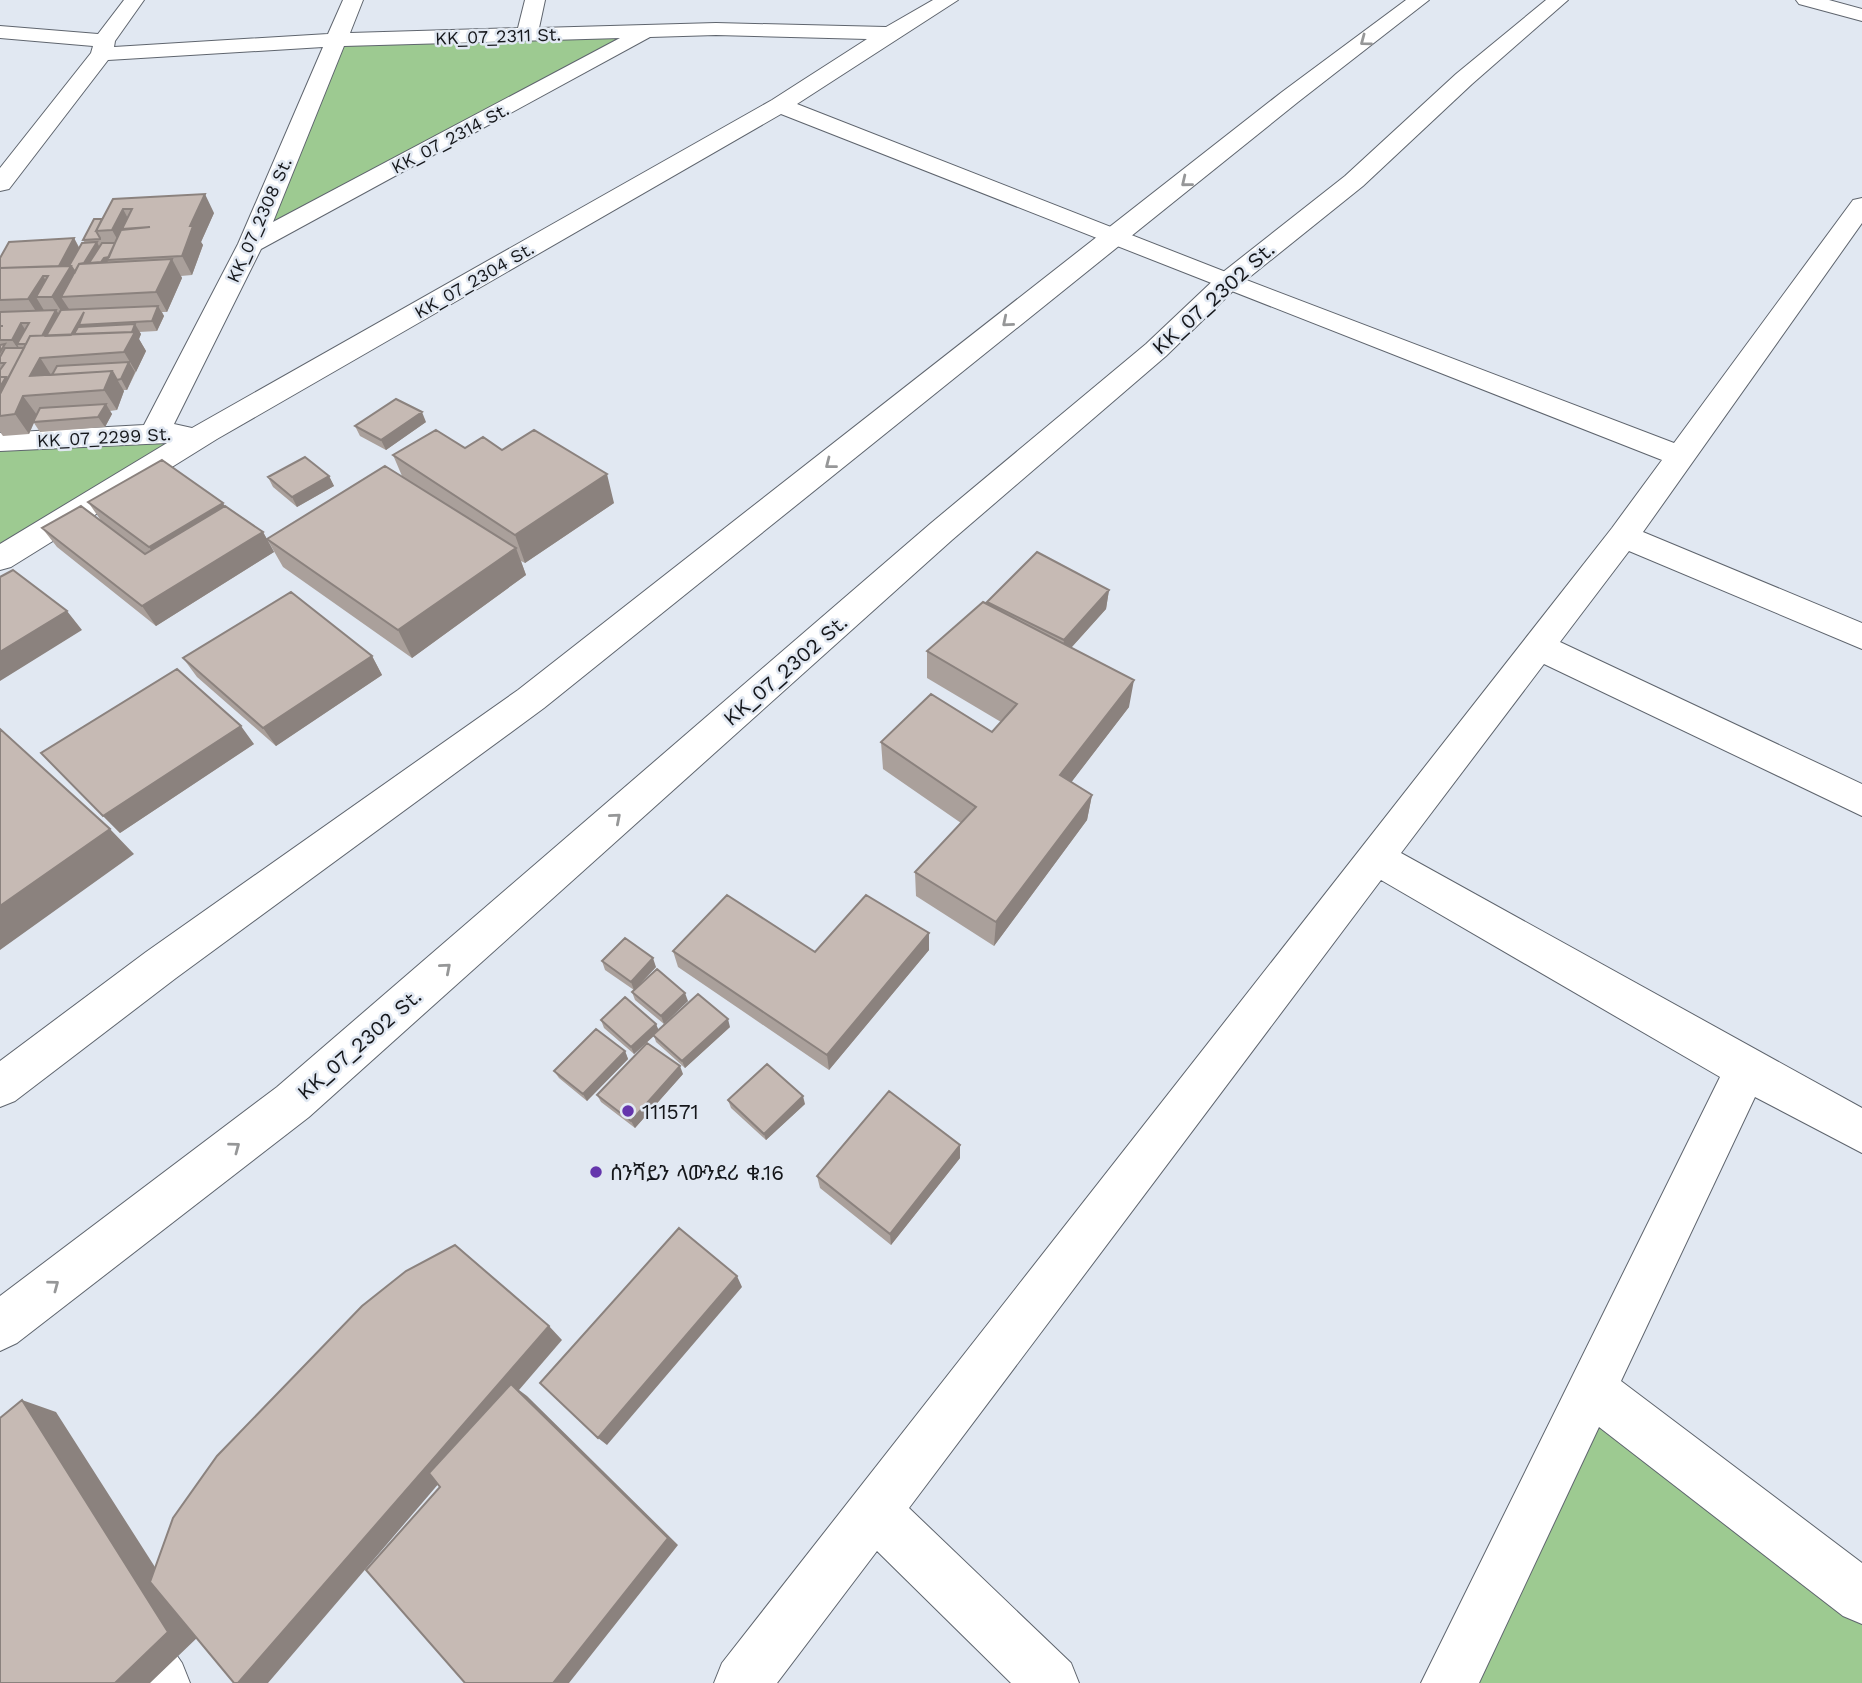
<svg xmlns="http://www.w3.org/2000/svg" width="1862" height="1683" font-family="'Work Sans','Noto Sans Ethiopic',sans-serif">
<rect width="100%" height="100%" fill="#e1e8f2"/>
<path fill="#9dca91" d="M 648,32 L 252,244 L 335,40 Z
M 207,432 L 0,557 L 0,442 Z
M 1593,1391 L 1862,1597 L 1862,1683 L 1449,1683 Z"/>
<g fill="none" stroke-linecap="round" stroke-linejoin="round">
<g stroke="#5f656e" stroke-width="2">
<path id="street" d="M 124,0 L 144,0 L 115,41 L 114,47 L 328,34 L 343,0 L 363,0 L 350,33 L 518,28 L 525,0 L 545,0 L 539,28 L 716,23 L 886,27 L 933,0 L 958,0 L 797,104 L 1236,276 L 1674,443 L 1853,200 L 1862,198 L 1862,223 L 1643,532 L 1862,623 L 1862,649 L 1629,551 L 1560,642 L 1862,784 L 1862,816 L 1544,664 L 1401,853 L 1862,1108 L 1862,1153 L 1755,1097 L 1621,1381 L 1862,1563 L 1862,1624 L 1843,1616 L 1599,1427 L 1479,1683 L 1421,1683 L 1720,1077 L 1381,880 L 909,1508 L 1071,1663 L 1079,1683 L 1011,1683 L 877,1551 L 777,1683 L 714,1683 L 722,1663 L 1612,528 L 1662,460 L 781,114 L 217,439 L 11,567 L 0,570 L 0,544 L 167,443 L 0,451 L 0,433 L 144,425 L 238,244 L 323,47 L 108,60 L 9,189 L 0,191 L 0,168 L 91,53 L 93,46 L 0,38 L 0,26 L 98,34 ZM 716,35 L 867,39 L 772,100 L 192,428 L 174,424 L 261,249 L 650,37 ZM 620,38 L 273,222 L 344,46 Z
M 1796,0 L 1829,0 L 1862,9 L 1862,21 L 1799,4 Z
M 128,1606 L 148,1614 L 182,1663 L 190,1683 L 128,1683 L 108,1654 L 100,1634 L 108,1614 Z"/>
</g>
<g stroke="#5f656e" stroke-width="2">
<path id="primary" d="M 1406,0 L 1429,0 L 1298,102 L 544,708 L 176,978 L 15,1101 L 0,1107 L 0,1061 L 146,952 L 518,690 L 1282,92 Z
M 1546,0 L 1568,0 L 1472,84 L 1363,186 L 1236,288 L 1166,356 L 952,540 L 309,1117 L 17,1343 L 0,1351 L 0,1296 L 277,1087 L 930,524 L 1146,344 L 1218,276 L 1345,176 L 1456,74 Z"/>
</g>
<use href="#street" fill="#fff" fill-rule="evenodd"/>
<use href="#primary" fill="#fff" fill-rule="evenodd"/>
</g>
<path fill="#aaa09b" d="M 113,199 L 214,213 L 201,242 L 203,245 L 192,275 L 181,276 L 182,278 L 167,312 L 162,312 L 164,316 L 157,331 L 139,332 L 141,334 L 139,339 L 146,351 L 127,390 L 123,390 L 124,391 L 117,410 L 110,411 L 112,414 L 105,427 L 40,432 L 34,423 L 29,434 L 3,436 L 0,432 L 0,258 L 74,238 L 79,247 L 85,243 L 83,240 L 102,219 Z
M 426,422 L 386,450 L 360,436 L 355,426 Z
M 465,448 L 502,450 L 614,503 L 525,563 L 521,561 L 526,575 L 412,658 L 283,567 L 267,539 L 402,476 L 393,455 Z
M 329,476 L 334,486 L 297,507 L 273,487 L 268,477 Z
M 88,502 L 225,506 L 263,532 L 274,552 L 156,626 L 57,547 L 42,528 L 145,554 L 102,522 Z
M 1109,590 L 1106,609 L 1071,648 L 1129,707 L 1071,782 L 1092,795 L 1087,820 L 994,946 L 916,896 L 915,872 L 961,823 L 883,769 L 881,742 L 992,732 L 1001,722 L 927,678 L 927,651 L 987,604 L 987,602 Z
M 372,656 L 382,675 L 276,746 L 197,677 L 183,658 Z
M 254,744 L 120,833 L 41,753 Z
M 929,950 L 829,1070 L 678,967 L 673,951 L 815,952 Z
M 602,961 L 656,967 L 634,990 L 605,970 Z
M 632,992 L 688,1001 L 664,1024 L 635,1000 Z
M 601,1020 L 656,1024 L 658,1030 L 730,1027 L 685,1068 L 656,1042 L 654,1036 L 634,1054 L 604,1028 Z
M 625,1051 L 628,1059 L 587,1101 L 559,1078 L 554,1071 Z
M 683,1074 L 635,1128 L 601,1102 L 597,1095 Z
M 728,1100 L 805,1104 L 766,1140 L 731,1108 Z
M 960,1145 L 960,1158 L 891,1245 L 820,1188 L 817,1176 Z"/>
<path fill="#8b827e" d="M 205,194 L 214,213 L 201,242 L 203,245 L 192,275 L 182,256 L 190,226 Z
M 123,209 L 133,228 L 122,229 L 128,240 L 107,260 L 111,268 L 96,271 L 104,258 L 120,244 L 112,230 Z
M 74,238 L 79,248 L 71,266 L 83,286 L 61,297 L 69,309 L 65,317 L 52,297 L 36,297 L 45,312 L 41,319 L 28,299 L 43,276 L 54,294 L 59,267 Z
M 97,242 L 102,252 L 79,272 Z
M 172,259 L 182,278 L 167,312 L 156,292 Z
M 158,306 L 164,316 L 157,331 L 152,321 Z
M 56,310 L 63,320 L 37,344 Z
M 84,312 L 79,325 L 84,333 L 67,341 Z
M 21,323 L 28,334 L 17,344 L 19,348 L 19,350 L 12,340 Z
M 135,324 L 141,334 L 139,339 L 146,351 L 136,372 L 124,352 L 129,337 Z
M 35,348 L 42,358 L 41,359 L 53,378 L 30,377 Z
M 129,362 L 135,372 L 127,390 L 121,379 Z
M 112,371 L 124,391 L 117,410 L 104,390 Z
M 6,377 L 19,397 L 0,416 L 0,387 Z
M 23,396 L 37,415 L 29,434 L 15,414 Z
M 106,404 L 112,414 L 105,427 L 98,417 Z
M 422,412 L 426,422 L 386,450 L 381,440 Z
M 607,474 L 614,503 L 525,563 L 515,535 Z
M 329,476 L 334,486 L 297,507 L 292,497 Z
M 223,503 L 234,522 L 162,566 L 149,547 Z
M 263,532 L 274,552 L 156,626 L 142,606 Z
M 516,548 L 526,575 L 412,658 L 398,630 Z
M 1109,590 L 1106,609 L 1061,659 L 1064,640 Z
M 67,611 L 82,630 L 0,681 L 0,652 Z
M 372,656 L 382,675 L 276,746 L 263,728 Z
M 1134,680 L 1129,707 L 1057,801 L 1060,775 Z
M 241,726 L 254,744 L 120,833 L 103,816 Z
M 1092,795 L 1087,820 L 994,946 L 996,922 Z
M 110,829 L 134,854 L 0,950 L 0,906 Z
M 929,933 L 929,950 L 829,1070 L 827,1055 Z
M 653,958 L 656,967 L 634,990 L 631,982 Z
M 685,993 L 688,1001 L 664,1024 L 661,1016 Z
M 728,1019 L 730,1027 L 685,1068 L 682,1061 Z
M 656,1024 L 659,1031 L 634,1054 L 631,1047 Z
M 625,1051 L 628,1059 L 587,1101 L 583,1094 Z
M 680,1066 L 683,1074 L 635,1128 L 631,1121 Z
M 803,1096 L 805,1104 L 766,1140 L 764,1134 Z
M 960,1145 L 960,1158 L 891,1245 L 890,1234 Z
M 737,1276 L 742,1287 L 607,1445 L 598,1438 Z
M 549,1326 L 562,1340 L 519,1390 L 527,1396 L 678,1545 L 569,1683 L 553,1683 L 518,1391 L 268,1683 L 238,1683 Z
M 22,1400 L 56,1412 L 199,1636 L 150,1683 L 115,1683 Z"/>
<path fill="#c6bab4" stroke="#8b827e" stroke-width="2" d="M 205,194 L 190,226 L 193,226 L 182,256 L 107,260 L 121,230 L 150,227 L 122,229 L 132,209 L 123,209 L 112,230 L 96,231 L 113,199 Z
M 94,219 L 102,219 L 96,231 L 100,238 L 100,239 L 83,240 Z
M 74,238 L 59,266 L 0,268 L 0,258 L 9,242 Z
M 97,242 L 84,263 L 79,264 L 75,272 L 71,266 L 69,266 L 82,243 Z
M 102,243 L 115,243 L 109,257 L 104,258 L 101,262 L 89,263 Z
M 172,259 L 156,292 L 61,297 L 79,264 Z
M 71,266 L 52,297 L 36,297 L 48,276 L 43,276 L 28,299 L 0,300 L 0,268 Z
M 158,306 L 152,321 L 79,325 L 84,312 L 71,335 L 46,336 L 61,310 Z
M 56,310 L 42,336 L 30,336 L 26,344 L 17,344 L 29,323 L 21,323 L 12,340 L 0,340 L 0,326 L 3,326 L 0,326 L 0,312 Z
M 135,324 L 132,332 L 74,334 L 78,327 Z
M 135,332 L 124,352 L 40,358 L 30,376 L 112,371 L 104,390 L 23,396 L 15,414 L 0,416 L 0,394 L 30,336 Z
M 5,344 L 0,352 L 0,345 Z
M 5,348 L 24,348 L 7,380 L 6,377 L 0,377 L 0,370 L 5,363 L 0,363 L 0,357 Z
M 129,362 L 121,379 L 117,380 L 112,371 L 52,375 L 57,366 Z
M 0,377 L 6,377 L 0,387 Z
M 396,399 L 422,412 L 381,440 L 355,426 Z
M 106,404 L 98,417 L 33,422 L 40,408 Z
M 436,430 L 465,448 L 483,437 L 502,450 L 534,430 L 607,474 L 515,535 L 393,455 Z
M 305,457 L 329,476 L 292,497 L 268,477 Z
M 162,460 L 223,503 L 149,547 L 88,502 Z
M 385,466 L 516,548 L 398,630 L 267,539 Z
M 81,506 L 145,554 L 225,506 L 263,532 L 142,606 L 42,528 Z
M 1037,552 L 1109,590 L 1064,640 L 987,602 Z
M 13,570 L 67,611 L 0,652 L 0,577 Z
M 291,592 L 372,656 L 263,728 L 183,658 Z
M 983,602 L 1134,680 L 1060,775 L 1092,795 L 996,922 L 915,872 L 976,807 L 881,742 L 931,694 L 992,732 L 1017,704 L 927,651 Z
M 177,669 L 241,726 L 103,816 L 41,753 Z
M 0,729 L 110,829 L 0,906 Z
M 727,895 L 815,952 L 866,895 L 929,933 L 827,1055 L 673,951 Z
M 625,938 L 653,958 L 631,982 L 602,961 Z
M 657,969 L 685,993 L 661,1016 L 632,992 Z
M 698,994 L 728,1019 L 682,1061 L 653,1035 Z
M 625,997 L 656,1024 L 631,1047 L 601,1020 Z
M 596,1029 L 625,1051 L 583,1094 L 554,1071 Z
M 647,1043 L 680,1066 L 631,1121 L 597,1095 Z
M 767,1064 L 803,1096 L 764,1134 L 728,1100 Z
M 889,1091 L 960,1145 L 890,1234 L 817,1176 Z
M 679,1228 L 737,1276 L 598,1438 L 540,1383 Z
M 455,1245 L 549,1326 L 238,1683 L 234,1683 L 150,1582 L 173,1518 L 217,1456 L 362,1306 L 406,1271 Z
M 511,1384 L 668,1538 L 553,1683 L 465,1683 L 366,1570 L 440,1487 L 429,1473 Z
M 22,1400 L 168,1632 L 115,1683 L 0,1683 L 0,1418 Z"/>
<defs><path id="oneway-chevron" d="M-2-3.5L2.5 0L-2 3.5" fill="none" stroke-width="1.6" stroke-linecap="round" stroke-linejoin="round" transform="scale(1.75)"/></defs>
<g stroke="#969798">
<use href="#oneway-chevron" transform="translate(1365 41) rotate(143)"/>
<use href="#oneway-chevron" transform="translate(1186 182) rotate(141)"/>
<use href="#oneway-chevron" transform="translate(1007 322) rotate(140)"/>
<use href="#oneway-chevron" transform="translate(830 464) rotate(142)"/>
<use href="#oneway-chevron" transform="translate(616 818) rotate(-41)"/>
<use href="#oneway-chevron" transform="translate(446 968) rotate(-41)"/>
<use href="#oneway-chevron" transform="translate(235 1147) rotate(-37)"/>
<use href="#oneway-chevron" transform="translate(54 1285) rotate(-37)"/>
</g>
<g fill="#6435ac" stroke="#e1e8f2" stroke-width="2.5">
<circle cx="628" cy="1111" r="7"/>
<circle cx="596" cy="1172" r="7"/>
</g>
<g text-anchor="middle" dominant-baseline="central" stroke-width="5" stroke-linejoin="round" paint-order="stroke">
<g font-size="18" fill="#15171b" stroke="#e1e8f2">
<text transform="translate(498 36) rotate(-2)">KK_07_2311 St.</text>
<text transform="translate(450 138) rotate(-28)">KK_07_2314 St.</text>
<text transform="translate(259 220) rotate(-66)">KK_07_2308 St.</text>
<text transform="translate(474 280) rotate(-30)">KK_07_2304 St.</text>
<text transform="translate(104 437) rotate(-3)">KK_07_2299 St.</text>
</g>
<g font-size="21" fill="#15171b" stroke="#e1e8f2">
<text transform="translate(1213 298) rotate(-42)">KK_07_2302 St.</text>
<text transform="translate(785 670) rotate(-41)">KK_07_2302 St.</text>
<text transform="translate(359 1044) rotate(-41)">KK_07_2302 St.</text>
</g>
<g font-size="21" fill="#15171b" stroke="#e1e8f2" text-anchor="start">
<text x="642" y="1111">111571</text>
<text x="610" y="1172">ሰንሻይን ላውንደሪ ቁ.16</text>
</g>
</g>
</svg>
